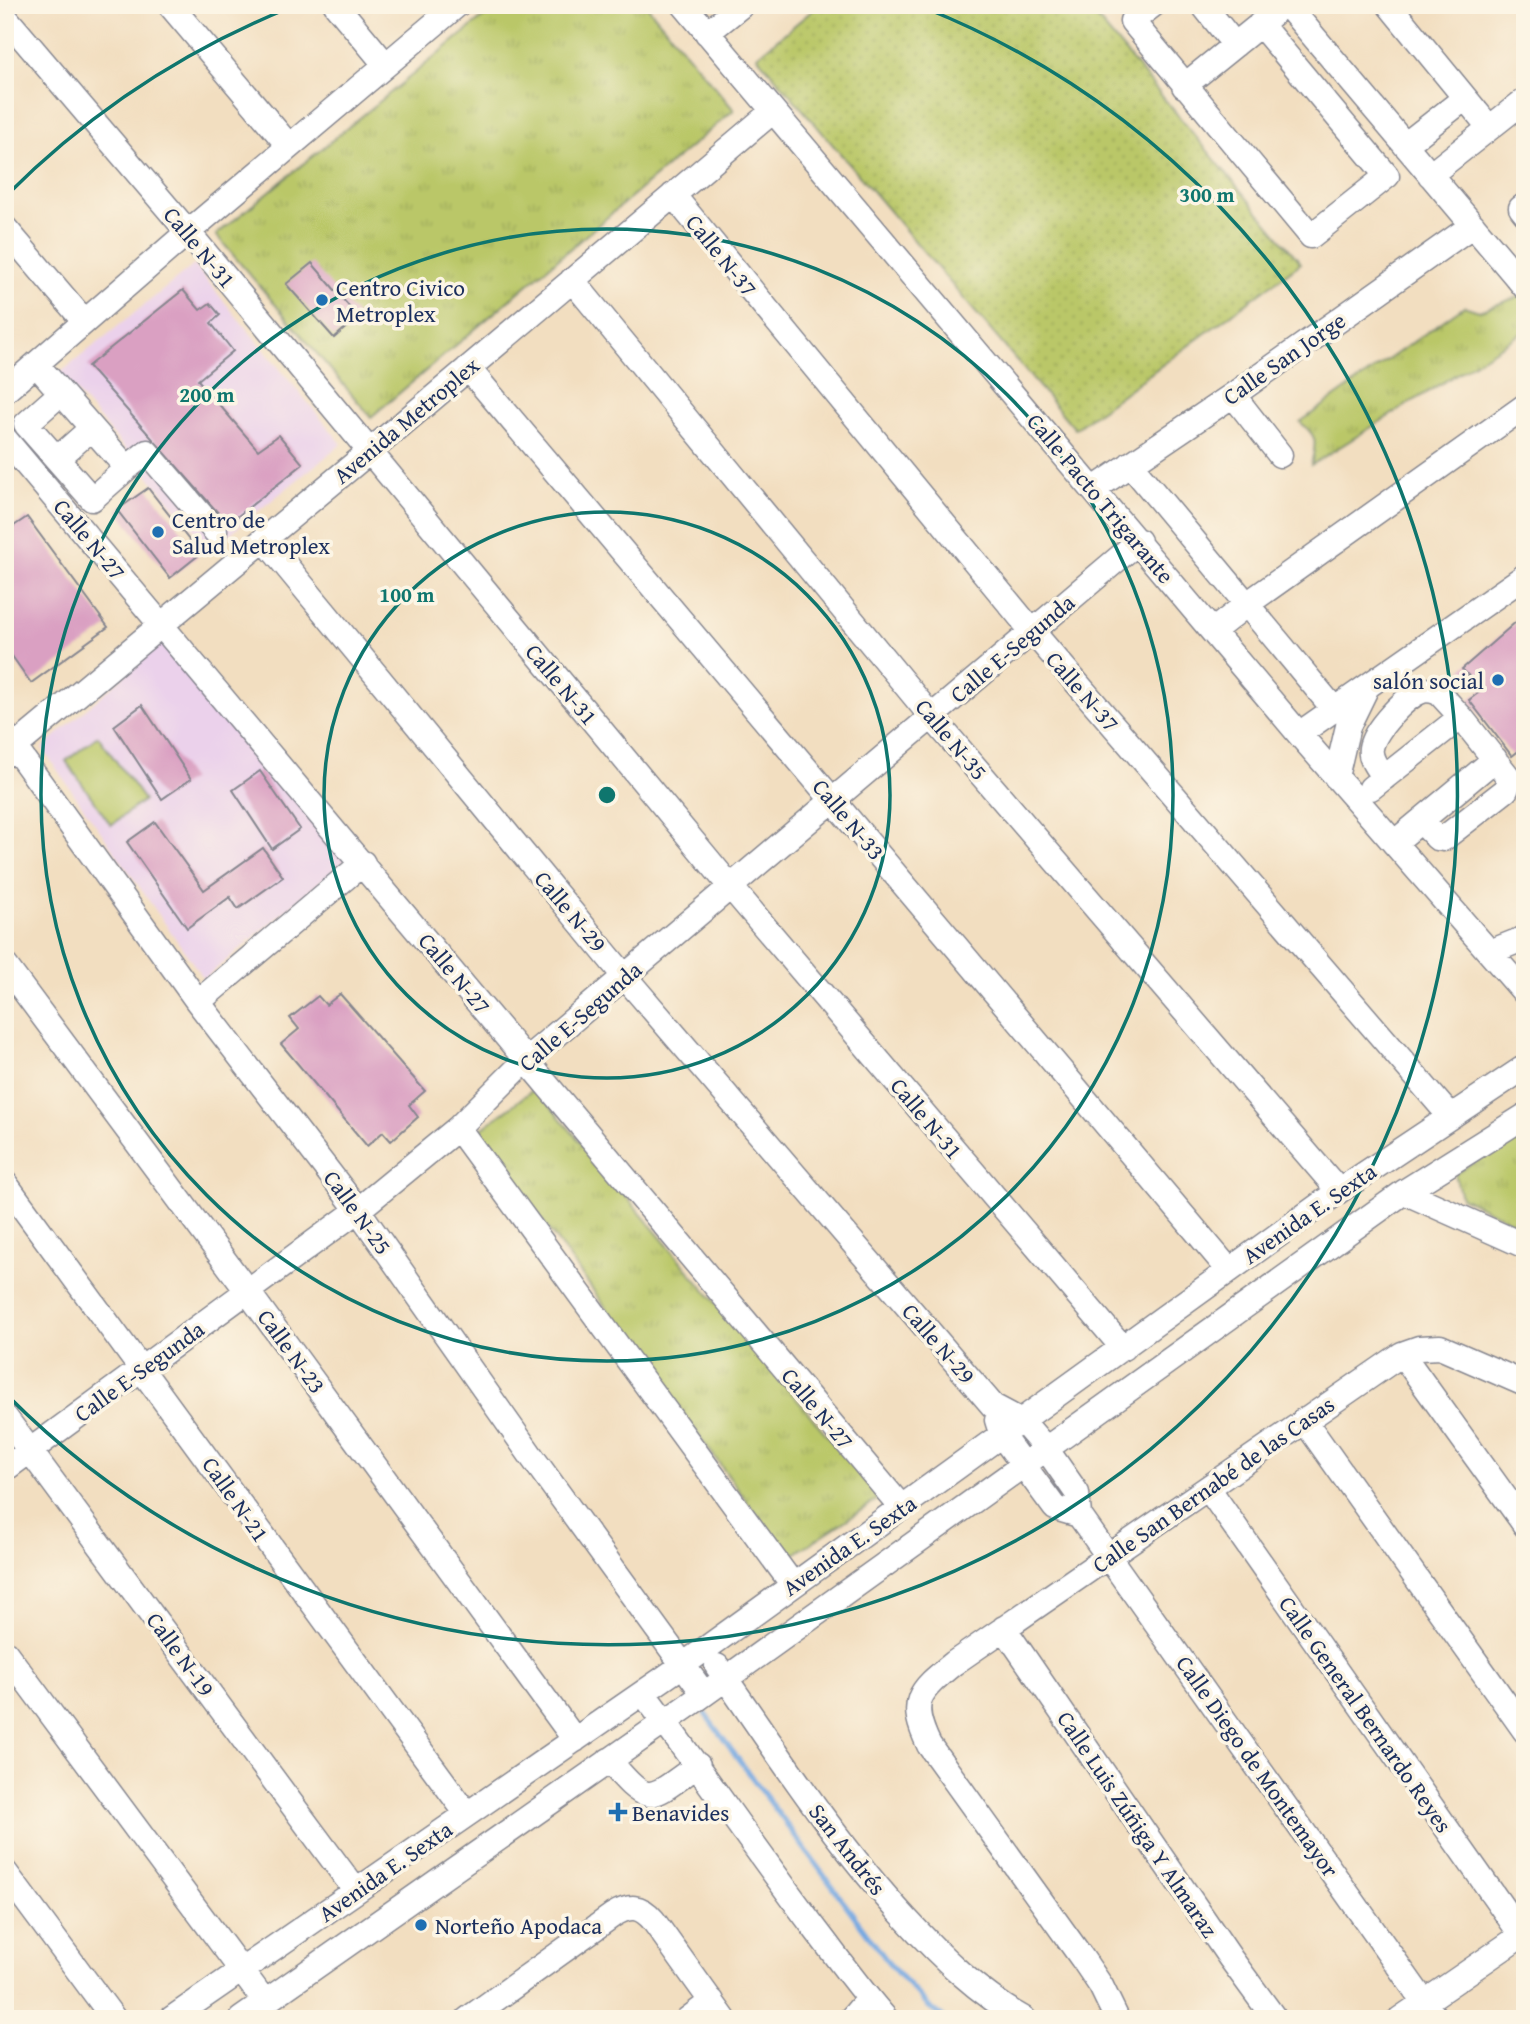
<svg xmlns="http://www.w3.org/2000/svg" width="1530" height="2024" font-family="'Gentium Book Plus',serif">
<defs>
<pattern id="grass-dots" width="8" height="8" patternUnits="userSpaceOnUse" patternTransform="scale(1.75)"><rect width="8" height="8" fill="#bac768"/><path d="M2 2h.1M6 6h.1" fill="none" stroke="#9fab5d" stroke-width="1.8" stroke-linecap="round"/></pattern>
<pattern id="park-tufts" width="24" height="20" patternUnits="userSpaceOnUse" patternTransform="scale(1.75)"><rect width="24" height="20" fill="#bac768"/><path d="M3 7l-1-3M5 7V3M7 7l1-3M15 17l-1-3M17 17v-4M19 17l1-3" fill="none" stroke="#9fab5d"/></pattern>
</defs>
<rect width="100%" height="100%" fill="#fcf5e5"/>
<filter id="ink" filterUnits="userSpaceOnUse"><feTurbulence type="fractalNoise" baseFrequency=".0143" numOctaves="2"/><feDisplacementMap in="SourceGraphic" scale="14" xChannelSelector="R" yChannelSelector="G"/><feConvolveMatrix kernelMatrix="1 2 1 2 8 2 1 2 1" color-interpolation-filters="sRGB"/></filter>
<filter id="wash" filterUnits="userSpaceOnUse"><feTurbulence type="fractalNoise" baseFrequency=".00686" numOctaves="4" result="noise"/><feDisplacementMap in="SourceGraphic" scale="28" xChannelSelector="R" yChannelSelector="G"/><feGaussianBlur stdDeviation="1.57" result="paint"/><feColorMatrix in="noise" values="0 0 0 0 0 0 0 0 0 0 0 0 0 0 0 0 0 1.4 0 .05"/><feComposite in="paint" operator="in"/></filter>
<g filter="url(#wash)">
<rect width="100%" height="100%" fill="#f2dec0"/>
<path fill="#ebd1eb" d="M 194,265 L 342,444 L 211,549 L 60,373 Z
M 165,640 L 346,860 L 204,979 L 42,748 Z"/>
<path fill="url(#grass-dots)" stroke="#6a7b63" stroke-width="2" d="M 819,5 L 1086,5 L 1301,263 L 1075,429 L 757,56 Z"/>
<path fill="url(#park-tufts)" stroke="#6a7b63" stroke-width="2" d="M 498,5 L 646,5 L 734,110 L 371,417 L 216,235 Z
M 1523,295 L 1525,331 L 1311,465 C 1316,441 1319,438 1300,422 L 1464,306 L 1479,311 Z
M 535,1088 L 880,1498 L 788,1558 L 478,1132 Z
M 1525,1129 L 1525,1228 L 1461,1197 L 1455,1174 Z"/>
<path fill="#bac768" stroke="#6a7b63" stroke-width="2" d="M 98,736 L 144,800 L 111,825 L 66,761 Z"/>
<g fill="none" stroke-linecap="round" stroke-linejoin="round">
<path stroke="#75a8e1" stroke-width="5" d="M 705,1714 L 891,1966 L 928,2006 L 945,2019"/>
</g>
<g id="blocks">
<path fill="#daa0c2" d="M 312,263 L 358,317 L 334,338 L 286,284 Z
M 183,290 L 200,310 L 210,303 L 220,315 L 211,323 L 233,351 L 198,380 L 258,450 L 279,435 L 303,464 L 228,524 L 88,366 Z
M 148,488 L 200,554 L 170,578 L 117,510 Z
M 27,517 L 108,627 L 31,683 L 5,646 L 5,532 Z
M 1525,614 L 1525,746 L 1512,756 L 1469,700 L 1482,690 L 1462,669 Z
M 142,705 L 191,779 L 162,799 L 114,726 Z
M 260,771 L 300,829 L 272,849 L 233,790 Z
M 155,822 L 204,890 L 263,848 L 283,877 L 238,909 L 230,897 L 187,928 L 127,842 Z
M 340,994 L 425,1091 L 409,1105 L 418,1117 L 391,1141 L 383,1132 L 367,1146 L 281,1044 L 299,1029 L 290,1018 L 318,996 L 326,1005 Z"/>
</g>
</g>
<g filter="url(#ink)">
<use href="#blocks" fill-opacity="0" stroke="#86868f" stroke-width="2"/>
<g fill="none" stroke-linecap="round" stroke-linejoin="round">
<g stroke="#86868f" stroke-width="27">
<path id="minor" d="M 170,5 L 289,146
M 336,5 L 385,64
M 684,5 L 1299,734 L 1525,993
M 1153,5 L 1132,21 L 1311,236 L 1387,176 L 1260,24
M 1203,5 L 1235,45
M 1287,5 L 1525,287
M 1389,5 L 1489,127
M 5,17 L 188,232 L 730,886 L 1123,1348
M 707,33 L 742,5
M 1184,86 L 1273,14
M 1405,145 L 1465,98
M 1430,175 L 1525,100
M 673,195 L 1032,631 L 1449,1115
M 1525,205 L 1521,208 L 1525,213
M 5,228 L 84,321
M 572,280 L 931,716 L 1339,1191
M 36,364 L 127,468 L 147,452 L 215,531
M 468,368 L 1229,1270
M 5,391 L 188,232 L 457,5
M 61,393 L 26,424 L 92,499 L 127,468
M 1233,395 L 1280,455
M 5,439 L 902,1508
M 57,459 L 92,428
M 1130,464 L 1334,709
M 1094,489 L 1233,395 L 1473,225
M 264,539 L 625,977 L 993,1406 L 1023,1422 L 1047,1450 L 1077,1493 L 1079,1515 L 1436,2019
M 1213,631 L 1247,604 L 1525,406
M 5,734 L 198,1002 L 358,1210 L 532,1457 L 704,1694
M 1299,734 L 1525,576
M 5,755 L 369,452 L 773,111
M 1336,777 L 1348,726 L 1366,689
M 1384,778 C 1378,769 1369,759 1371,748 C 1374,730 1406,696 1422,691 C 1429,689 1433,691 1439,693 L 1461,717 L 1510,779 L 1506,790 L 1443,839 L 1437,838 L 1421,821
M 1371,788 L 1461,717
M 1394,843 L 1495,759
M 1490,952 L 1525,938
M 5,965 L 248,1292 L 575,1740
M 198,1002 L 363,863
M 458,1128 L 793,1585
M 5,1183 L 467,1814
M 1404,1192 L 1525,1246
M 1402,1354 L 1525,1525
M 5,1417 L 356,1891
M 997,1420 L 1002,1436 L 1055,1508 L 1079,1515
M 1304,1420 L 1525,1731
M 5,1469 L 358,1210 L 458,1128 L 527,1059 L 1139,541
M 1208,1488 L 1525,1940
M 1004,1628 L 1231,1959 L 1275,2019
M 5,1652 L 265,2002
M 717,1666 C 777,1752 834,1841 906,1919 C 941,1957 978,1993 1024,2019
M 643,1693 C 702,1771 757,1852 816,1930 C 839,1960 861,1991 886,2019
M 609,1760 C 650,1810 649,1799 698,1765
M 5,1872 L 114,2019
M 171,2019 L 683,1665 L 1339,1191 L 1525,1067
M 241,2019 L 696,1700 L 1404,1192 L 1525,1116
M 468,2019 L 613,1915 C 630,1905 640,1905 653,1920 L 724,2019
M 688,2019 L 712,2001
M 851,2019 L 868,1999
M 1117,2019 L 1101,1986 L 1082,1958 L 929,1745 C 908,1701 918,1692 954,1663 L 1402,1354 L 1419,1348 L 1440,1347 L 1525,1384
M 1400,2019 L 1525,1933"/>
</g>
<use href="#minor" stroke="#fff" stroke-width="24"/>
</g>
</g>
<g fill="none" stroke="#0f766e" stroke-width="3.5">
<circle cx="607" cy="795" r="283"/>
<circle cx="607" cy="795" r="566"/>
<path d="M7 195A849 849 0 0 1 289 8M925 8A849 849 0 1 1 7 1395"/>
</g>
<g fill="#1f6fb2" stroke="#fcf5e5" stroke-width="2.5">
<circle cx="322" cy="300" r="7"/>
<circle cx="158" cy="532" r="7"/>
<circle cx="1498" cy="680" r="7"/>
<path d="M614.5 1801.5h7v7h7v7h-7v7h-7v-7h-7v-7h7z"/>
<circle cx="421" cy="1925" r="7"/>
</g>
<g text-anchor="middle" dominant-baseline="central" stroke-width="7" stroke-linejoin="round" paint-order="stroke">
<g font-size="23" fill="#1b2f5e" stroke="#fcf5e5">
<text transform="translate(200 247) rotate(50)">Calle N-31</text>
<text transform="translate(722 255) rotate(51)">Calle N-37</text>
<text transform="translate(1284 358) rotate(-35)">Calle San Jorge</text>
<text transform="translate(406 420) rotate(-40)">Avenida Metroplex</text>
<text transform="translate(1101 498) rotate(50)">Calle Pacto Trigarante</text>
<text transform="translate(90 539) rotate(50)">Calle N-27</text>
<text transform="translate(1012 648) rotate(-40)">Calle E-Segunda</text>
<text transform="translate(562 684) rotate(50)">Calle N-31</text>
<text transform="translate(1083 691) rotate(49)">Calle N-37</text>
<text transform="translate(952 739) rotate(50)">Calle N-35</text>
<text transform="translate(849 819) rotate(50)">Calle N-33</text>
<text transform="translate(571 911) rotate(50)">Calle N-29</text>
<text transform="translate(455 973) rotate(50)">Calle N-27</text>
<text transform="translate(580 1016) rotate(-41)">Calle E-Segunda</text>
<text transform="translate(927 1118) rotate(50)">Calle N-31</text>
<text transform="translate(358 1212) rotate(54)">Calle N-25</text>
<text transform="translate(1309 1213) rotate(-35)">Avenida E. Sexta</text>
<text transform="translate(939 1343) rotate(49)">Calle N-29</text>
<text transform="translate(292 1351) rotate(54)">Calle N-23</text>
<text transform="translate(139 1371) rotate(-36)">Calle E-Segunda</text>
<text transform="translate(818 1408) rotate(50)">Calle N-27</text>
<text transform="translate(1213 1484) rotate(-35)">Calle San Bernabé de las Casas</text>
<text transform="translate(236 1499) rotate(55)">Calle N-21</text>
<text transform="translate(849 1545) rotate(-35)">Avenida E. Sexta</text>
<text transform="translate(181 1654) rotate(54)">Calle N-19</text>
<text transform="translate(1366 1714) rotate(55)">Calle General Bernardo Reyes</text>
<text transform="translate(1258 1766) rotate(55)">Calle Diego de Montemayor</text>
<text transform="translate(1138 1824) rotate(56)">Calle Luis Zúñiga Y Almaraz</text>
<text transform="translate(848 1849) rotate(52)">San Andrés</text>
<text transform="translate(385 1871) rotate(-35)">Avenida E. Sexta</text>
</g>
<g font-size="23" fill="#1b2f5e" stroke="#fcf5e5" text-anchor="start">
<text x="336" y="287">Centro Civico<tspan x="336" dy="26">Metroplex</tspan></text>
<text x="172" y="519">Centro de<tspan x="172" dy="26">Salud Metroplex</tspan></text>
<text x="1484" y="680" text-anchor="end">salón social</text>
<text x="632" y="1812">Benavides</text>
<text x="435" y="1925">Norteño Apodaca</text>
</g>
</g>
<circle cx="607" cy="795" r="10" fill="#0f766e" stroke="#fcf5e5" stroke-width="3.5"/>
<g font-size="21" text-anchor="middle" font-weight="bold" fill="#0f766e" stroke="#fcf5e5" stroke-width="7" stroke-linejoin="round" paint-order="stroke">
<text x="1207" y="202">300 m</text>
<text x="207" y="402">200 m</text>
<text x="407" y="602">100 m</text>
</g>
<rect width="1530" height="2024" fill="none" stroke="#fcf5e5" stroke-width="28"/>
</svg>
